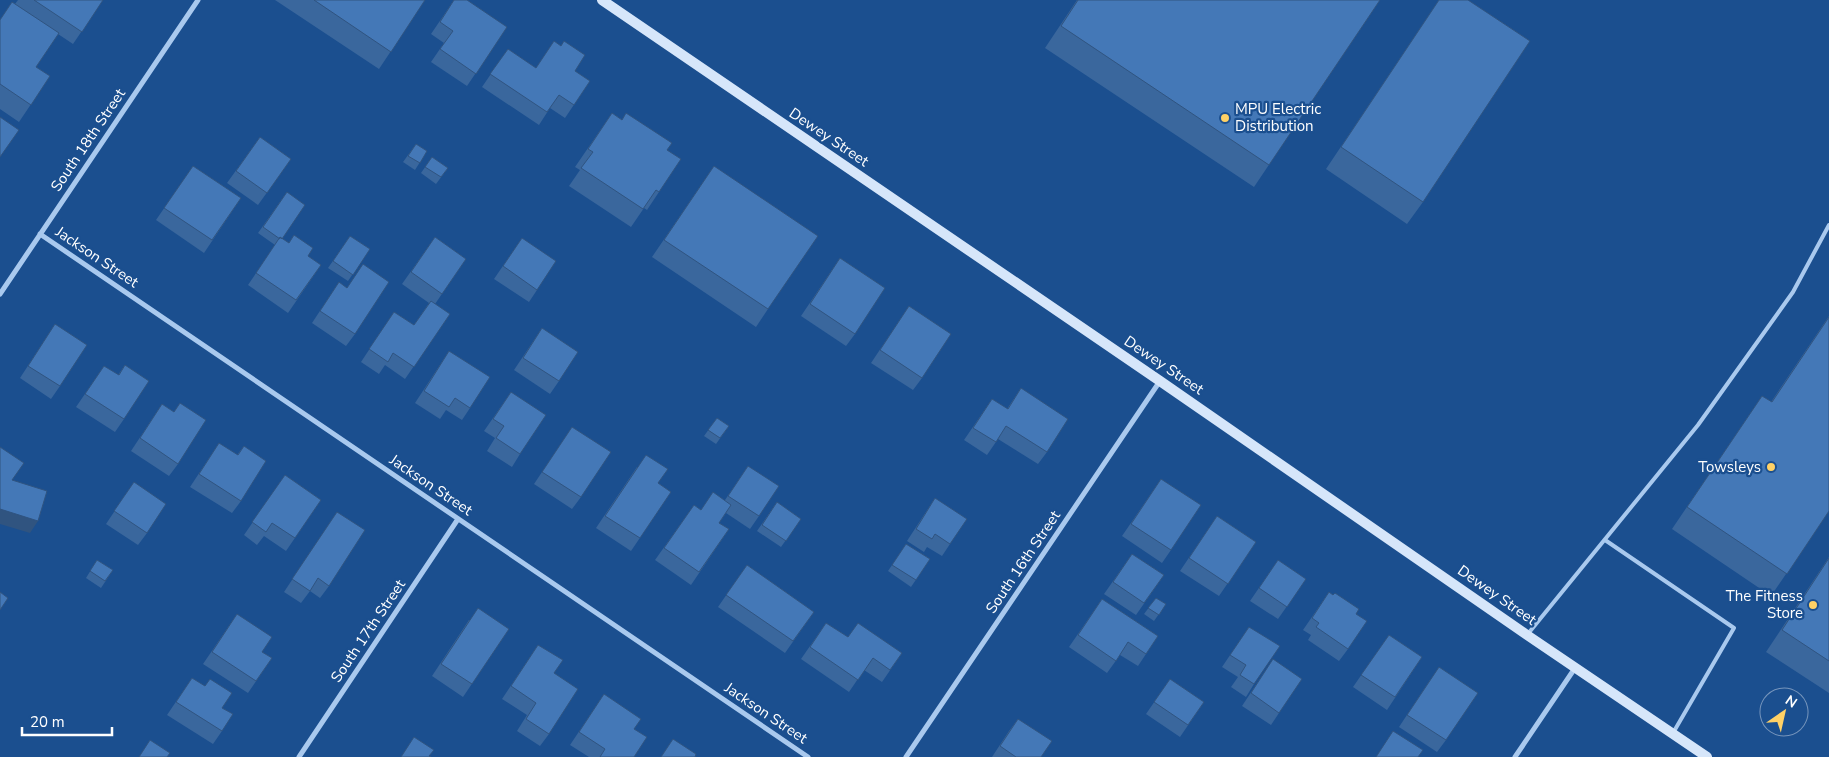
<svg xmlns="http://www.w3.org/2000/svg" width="1829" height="757" font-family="'Nunito Sans',sans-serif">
<rect width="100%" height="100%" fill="#1b4f8f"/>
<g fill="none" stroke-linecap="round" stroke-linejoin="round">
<path stroke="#a9c9ee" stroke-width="4" d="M 1605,540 L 1734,628 L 1673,733
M 1527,635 L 1698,425 L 1793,292 L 1829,225"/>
<path stroke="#a9c9ee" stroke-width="5" d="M 40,234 L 808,757
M 0,294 L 198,0
M 299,757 L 458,519
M 906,757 L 1160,381
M 1515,757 L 1575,668"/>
<path stroke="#d6e6fa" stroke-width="10" d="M 602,0 L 1160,381 L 1527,635 L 1707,757"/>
</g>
<path fill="#3a679d" d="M 18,0 L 103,0 L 73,44 L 58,34 L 36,67 L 50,76 L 19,122 L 0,109 L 0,20 L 12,2 L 15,4 Z
M 275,0 L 425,0 L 379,69 Z
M 454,0 L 507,27 L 467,86 L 431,62 L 444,43 L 431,34 Z
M 1077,0 L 1380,0 L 1254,187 L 1045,48 Z
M 1439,0 L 1468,0 L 1423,202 L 1407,224 L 1326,169 Z
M 554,41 L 561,46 L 564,41 L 575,71 L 590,81 L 565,118 L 550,108 L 539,125 L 482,87 L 508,49 L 536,68 Z
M 612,113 L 667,150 L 659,192 L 647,210 L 644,208 L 631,227 L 569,186 L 580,170 L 575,167 Z
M 260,137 L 291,159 L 258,205 L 227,183 Z
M 416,144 L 427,151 L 415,170 L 403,162 Z
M 432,157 L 448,168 L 436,184 L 421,173 Z
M 193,166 L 241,198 L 204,253 L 156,220 Z
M 714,166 L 768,309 L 756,327 L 652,257 Z
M 287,192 L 282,239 L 321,265 L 288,313 L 248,285 L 275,245 L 258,233 Z
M 350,236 L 370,249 L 348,281 L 328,268 Z
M 435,237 L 466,259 L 435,304 L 450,314 L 405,379 L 385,365 L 379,374 L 361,362 L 394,312 L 414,325 L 429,303 L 402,284 Z
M 522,238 L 537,290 L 529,302 L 494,279 Z
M 840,258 L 855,334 L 846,346 L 801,316 Z
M 339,282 L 355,334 L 346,346 L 312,323 Z
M 909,306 L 922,378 L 913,390 L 871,363 Z
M 1829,316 L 1829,511 L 1771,596 L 1672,529 L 1762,396 L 1771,402 Z
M 55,324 L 60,386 L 51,399 L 20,378 Z
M 542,328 L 559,381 L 550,394 L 514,370 Z
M 449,351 L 470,408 L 462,420 L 446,410 L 440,419 L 415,403 Z
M 125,365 L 124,419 L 115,432 L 76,407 L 104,366 L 118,375 Z
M 1021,388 L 1047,452 L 1038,464 L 998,439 L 987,455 L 964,440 L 992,399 L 1007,409 Z
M 511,392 L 520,454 L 512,467 L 487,451 L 495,438 L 484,431 Z
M 180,403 L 178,464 L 169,476 L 131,451 L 162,404 L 174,412 Z
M 717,418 L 729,426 L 716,444 L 704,436 Z
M 572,427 L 581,497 L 572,509 L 534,484 Z
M 219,443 L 237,455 L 244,446 L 241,501 L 232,513 L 190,487 Z
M 748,466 L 759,516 L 750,529 L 726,513 L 719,523 L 729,529 L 691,585 L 655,560 L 694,505 L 701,510 L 725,500 Z
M 637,467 L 658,483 L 671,492 L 631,551 L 596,528 Z
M 285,475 L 321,500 L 286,551 L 264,536 L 257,545 L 244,535 Z
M 1161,479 L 1171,550 L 1162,563 L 1122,536 Z
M 134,482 L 147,533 L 138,545 L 106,524 Z
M 935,498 L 950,544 L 942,556 L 927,547 L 924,552 L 907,541 Z
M 777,502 L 801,519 L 781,547 L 757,531 Z
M 337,512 L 329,586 L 320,598 L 310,591 L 301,603 L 284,592 Z
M 1217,516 L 1256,542 L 1219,596 L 1180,571 Z
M 906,544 L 930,559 L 911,587 L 888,571 Z
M 1132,554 L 1164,575 L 1136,615 L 1104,594 Z
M 1829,557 L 1829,693 L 1766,652 Z
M 97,560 L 113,570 L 101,588 L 86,578 Z
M 1278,560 L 1306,579 L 1278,619 L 1250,601 Z
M 747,565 L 814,612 L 785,653 L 718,607 Z
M 1329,592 L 1348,649 L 1339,661 L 1308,640 L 1311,635 L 1303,630 Z
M 1156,598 L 1166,604 L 1154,621 L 1144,614 Z
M 1102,599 L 1158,636 L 1138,666 L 1120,655 L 1107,673 L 1069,647 Z
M 237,614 L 262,652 L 272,658 L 248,693 L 203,664 Z
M 469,620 L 509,629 L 463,697 L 432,676 Z
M 826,623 L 848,637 L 902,653 L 882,682 L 864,670 L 849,692 L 801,659 Z
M 1249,627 L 1254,684 L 1246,697 L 1231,687 L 1238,677 L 1222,667 Z
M 1389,635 L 1422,657 L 1387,710 L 1353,687 Z
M 538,645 L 554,673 L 549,734 L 540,746 L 517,731 L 527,715 L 502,699 Z
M 1273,659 L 1279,713 L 1271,725 L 1242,706 Z
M 192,678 L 222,731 L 213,744 L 167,715 Z
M 1170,679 L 1204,702 L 1180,737 L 1146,714 Z
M 1430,680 L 1446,740 L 1437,752 L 1399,727 Z
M 604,694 L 634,729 L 634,757 L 589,757 L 570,745 Z
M 1018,719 L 1041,757 L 992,757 L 1009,731 Z"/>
<path fill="#305480" d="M 0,509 L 38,521 L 30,533 L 0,524 Z"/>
<path fill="#4478b7" stroke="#305480" d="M 34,0 L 103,0 L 82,32 Z
M 314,0 L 425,0 L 391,52 Z
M 454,0 L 467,0 L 507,27 L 476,74 L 440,49 L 453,31 L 440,22 Z
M 1078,0 L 1380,0 L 1269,165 L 1061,26 Z
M 1439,0 L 1468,0 L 1530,41 L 1423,202 L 1341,147 Z
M 12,2 L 59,33 L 36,67 L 50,76 L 31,105 L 0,84 L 0,20 Z
M 554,41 L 561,46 L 564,41 L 585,55 L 575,71 L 590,81 L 574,105 L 559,95 L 547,112 L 490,74 L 508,49 L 536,68 Z
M 612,113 L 622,120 L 626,113 L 672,143 L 667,150 L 681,159 L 659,192 L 656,190 L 643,209 L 581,168 L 593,152 L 588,149 Z
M 0,117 L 19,130 L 0,157 Z
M 260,137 L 291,159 L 267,193 L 236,171 Z
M 416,144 L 427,151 L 420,163 L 408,156 Z
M 432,157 L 448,168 L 441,177 L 425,167 Z
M 193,166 L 241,198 L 212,240 L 164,208 Z
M 714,166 L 818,236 L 768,309 L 664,240 Z
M 287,192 L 305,205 L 282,239 L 280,237 L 280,239 L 263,227 Z
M 294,235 L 313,248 L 308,256 L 321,265 L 296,300 L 256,273 L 280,237 L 289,243 Z
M 350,236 L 370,249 L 353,275 L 333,261 Z
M 435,237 L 466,259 L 442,294 L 411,272 Z
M 522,238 L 556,261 L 537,290 L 503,266 Z
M 840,258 L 885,288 L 855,334 L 810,304 Z
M 363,264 L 389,282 L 355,334 L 320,311 L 339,282 L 347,288 Z
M 431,301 L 450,314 L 414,367 L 393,353 L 388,362 L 369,349 L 394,312 L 414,325 Z
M 909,306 L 951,334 L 922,378 L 880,350 Z
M 1829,317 L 1829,511 L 1787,574 L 1687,507 L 1762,396 L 1772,402 Z
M 55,324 L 87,345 L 60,386 L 28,366 Z
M 542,328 L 578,352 L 559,381 L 523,358 Z
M 449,351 L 490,377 L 470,408 L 455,398 L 449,407 L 424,391 Z
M 125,365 L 149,381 L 124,419 L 85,394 L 104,366 L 119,375 Z
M 1021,388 L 1068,419 L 1047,452 L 1006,426 L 996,442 L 973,428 L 992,399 L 1008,409 Z
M 511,392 L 546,415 L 520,454 L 496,438 L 504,426 L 493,419 Z
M 180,403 L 206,420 L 178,464 L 140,438 L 162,404 L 174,412 Z
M 717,418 L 729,426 L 720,438 L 708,430 Z
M 572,427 L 611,452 L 581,497 L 542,472 Z
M 219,443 L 238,455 L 244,446 L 266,461 L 241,501 L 199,474 Z
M 0,447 L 24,463 L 12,480 L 47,491 L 38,521 L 0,509 Z
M 646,455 L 668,469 L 658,483 L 671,492 L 640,538 L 605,516 Z
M 748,466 L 779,486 L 759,516 L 728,496 Z
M 285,475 L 321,500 L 295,538 L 272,523 L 266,532 L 252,522 Z
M 1161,479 L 1201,505 L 1171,550 L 1131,524 Z
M 134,482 L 166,504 L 147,533 L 114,511 Z
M 713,492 L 731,505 L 719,523 L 729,529 L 699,572 L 664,548 L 694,505 L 701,510 Z
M 935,498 L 967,519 L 950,544 L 935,534 L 932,539 L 916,529 Z
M 777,502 L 801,519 L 786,541 L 762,525 Z
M 337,512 L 365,530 L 329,586 L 318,578 L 310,591 L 292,579 Z
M 1217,516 L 1256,542 L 1228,584 L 1189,558 Z
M 906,544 L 930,559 L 916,580 L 892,565 Z
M 1132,554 L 1164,575 L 1144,603 L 1113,582 Z
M 1829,558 L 1829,661 L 1782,630 Z
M 97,560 L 113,570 L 105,581 L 90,571 Z
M 1278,560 L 1306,579 L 1287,607 L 1259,588 Z
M 747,565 L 814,612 L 793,641 L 726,595 Z
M 0,592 L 8,598 L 0,610 Z
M 1329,592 L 1333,595 L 1335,593 L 1359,609 L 1356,614 L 1367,621 L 1348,649 L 1316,627 L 1319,623 L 1312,618 Z
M 1156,598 L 1166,604 L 1159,615 L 1148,608 Z
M 1102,599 L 1158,636 L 1146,654 L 1128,642 L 1116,661 L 1078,635 Z
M 478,608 L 509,629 L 472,684 L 441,664 Z
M 237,614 L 272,637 L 262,652 L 272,658 L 256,681 L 212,652 Z
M 826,623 L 848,637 L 858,623 L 902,653 L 890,670 L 873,658 L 858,680 L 810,647 Z
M 1249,627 L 1280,646 L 1254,684 L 1240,675 L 1246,665 L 1230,655 Z
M 1389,635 L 1422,657 L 1395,697 L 1361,675 Z
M 538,645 L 563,660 L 554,673 L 578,689 L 549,734 L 526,719 L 536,703 L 511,686 Z
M 1273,659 L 1302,679 L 1279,713 L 1251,693 Z
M 1439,667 L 1478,693 L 1446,740 L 1407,715 Z
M 192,678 L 205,686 L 210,679 L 232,693 L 222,708 L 233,714 L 222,731 L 176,702 Z
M 1170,679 L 1204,702 L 1188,725 L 1154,702 Z
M 604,694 L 641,719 L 634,729 L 647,737 L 634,757 L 600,757 L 605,749 L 579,732 Z
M 1018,719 L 1052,741 L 1041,757 L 1016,757 L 1000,746 Z
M 1393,731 L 1423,750 L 1418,757 L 1376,757 Z
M 414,737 L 434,750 L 429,756 L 431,757 L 401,757 Z
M 673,739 L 696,754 L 695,757 L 661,757 Z
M 150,740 L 170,753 L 167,757 L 139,757 Z"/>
<g fill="#ffd166" stroke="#1b4f8f" stroke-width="2">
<circle cx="1225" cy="118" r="5"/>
<circle cx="1771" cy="467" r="5"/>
<circle cx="1813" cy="605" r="5"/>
</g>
<g text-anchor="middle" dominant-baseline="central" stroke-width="4.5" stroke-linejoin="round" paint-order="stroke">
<g font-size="15" fill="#fff" stroke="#1b4f8f" text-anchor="end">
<text x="1235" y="109" text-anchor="start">MPU Electric<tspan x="1235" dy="17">Distribution</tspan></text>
<text x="1761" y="467">Towsleys</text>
<text x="1803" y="596">The Fitness<tspan x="1803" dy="17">Store</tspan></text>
</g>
<g font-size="15" fill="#fff" stroke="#1b4f8f">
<text transform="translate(829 137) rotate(34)">Dewey Street</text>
<text transform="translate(88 140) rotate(-56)">South 18th Street</text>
<text transform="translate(97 257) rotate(34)">Jackson Street</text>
<text transform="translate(1164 365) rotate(34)">Dewey Street</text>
<text transform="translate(431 485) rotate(34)">Jackson Street</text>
<text transform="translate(1023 562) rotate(-56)">South 16th Street</text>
<text transform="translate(1497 595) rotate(35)">Dewey Street</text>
<text transform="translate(368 631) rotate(-56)">South 17th Street</text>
<text transform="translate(766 713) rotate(34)">Jackson Street</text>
</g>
</g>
<g transform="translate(1784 712) rotate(34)"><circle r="24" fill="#1b4f8f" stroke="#7695bc"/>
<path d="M0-4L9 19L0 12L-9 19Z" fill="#ffd166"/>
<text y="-8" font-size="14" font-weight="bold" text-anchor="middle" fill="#ffffff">N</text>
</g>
<path d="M22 727v8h90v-8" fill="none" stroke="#ffffff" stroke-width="2.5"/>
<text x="30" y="727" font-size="15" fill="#ffffff" stroke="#1b4f8f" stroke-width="4" paint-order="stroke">20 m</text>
</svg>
